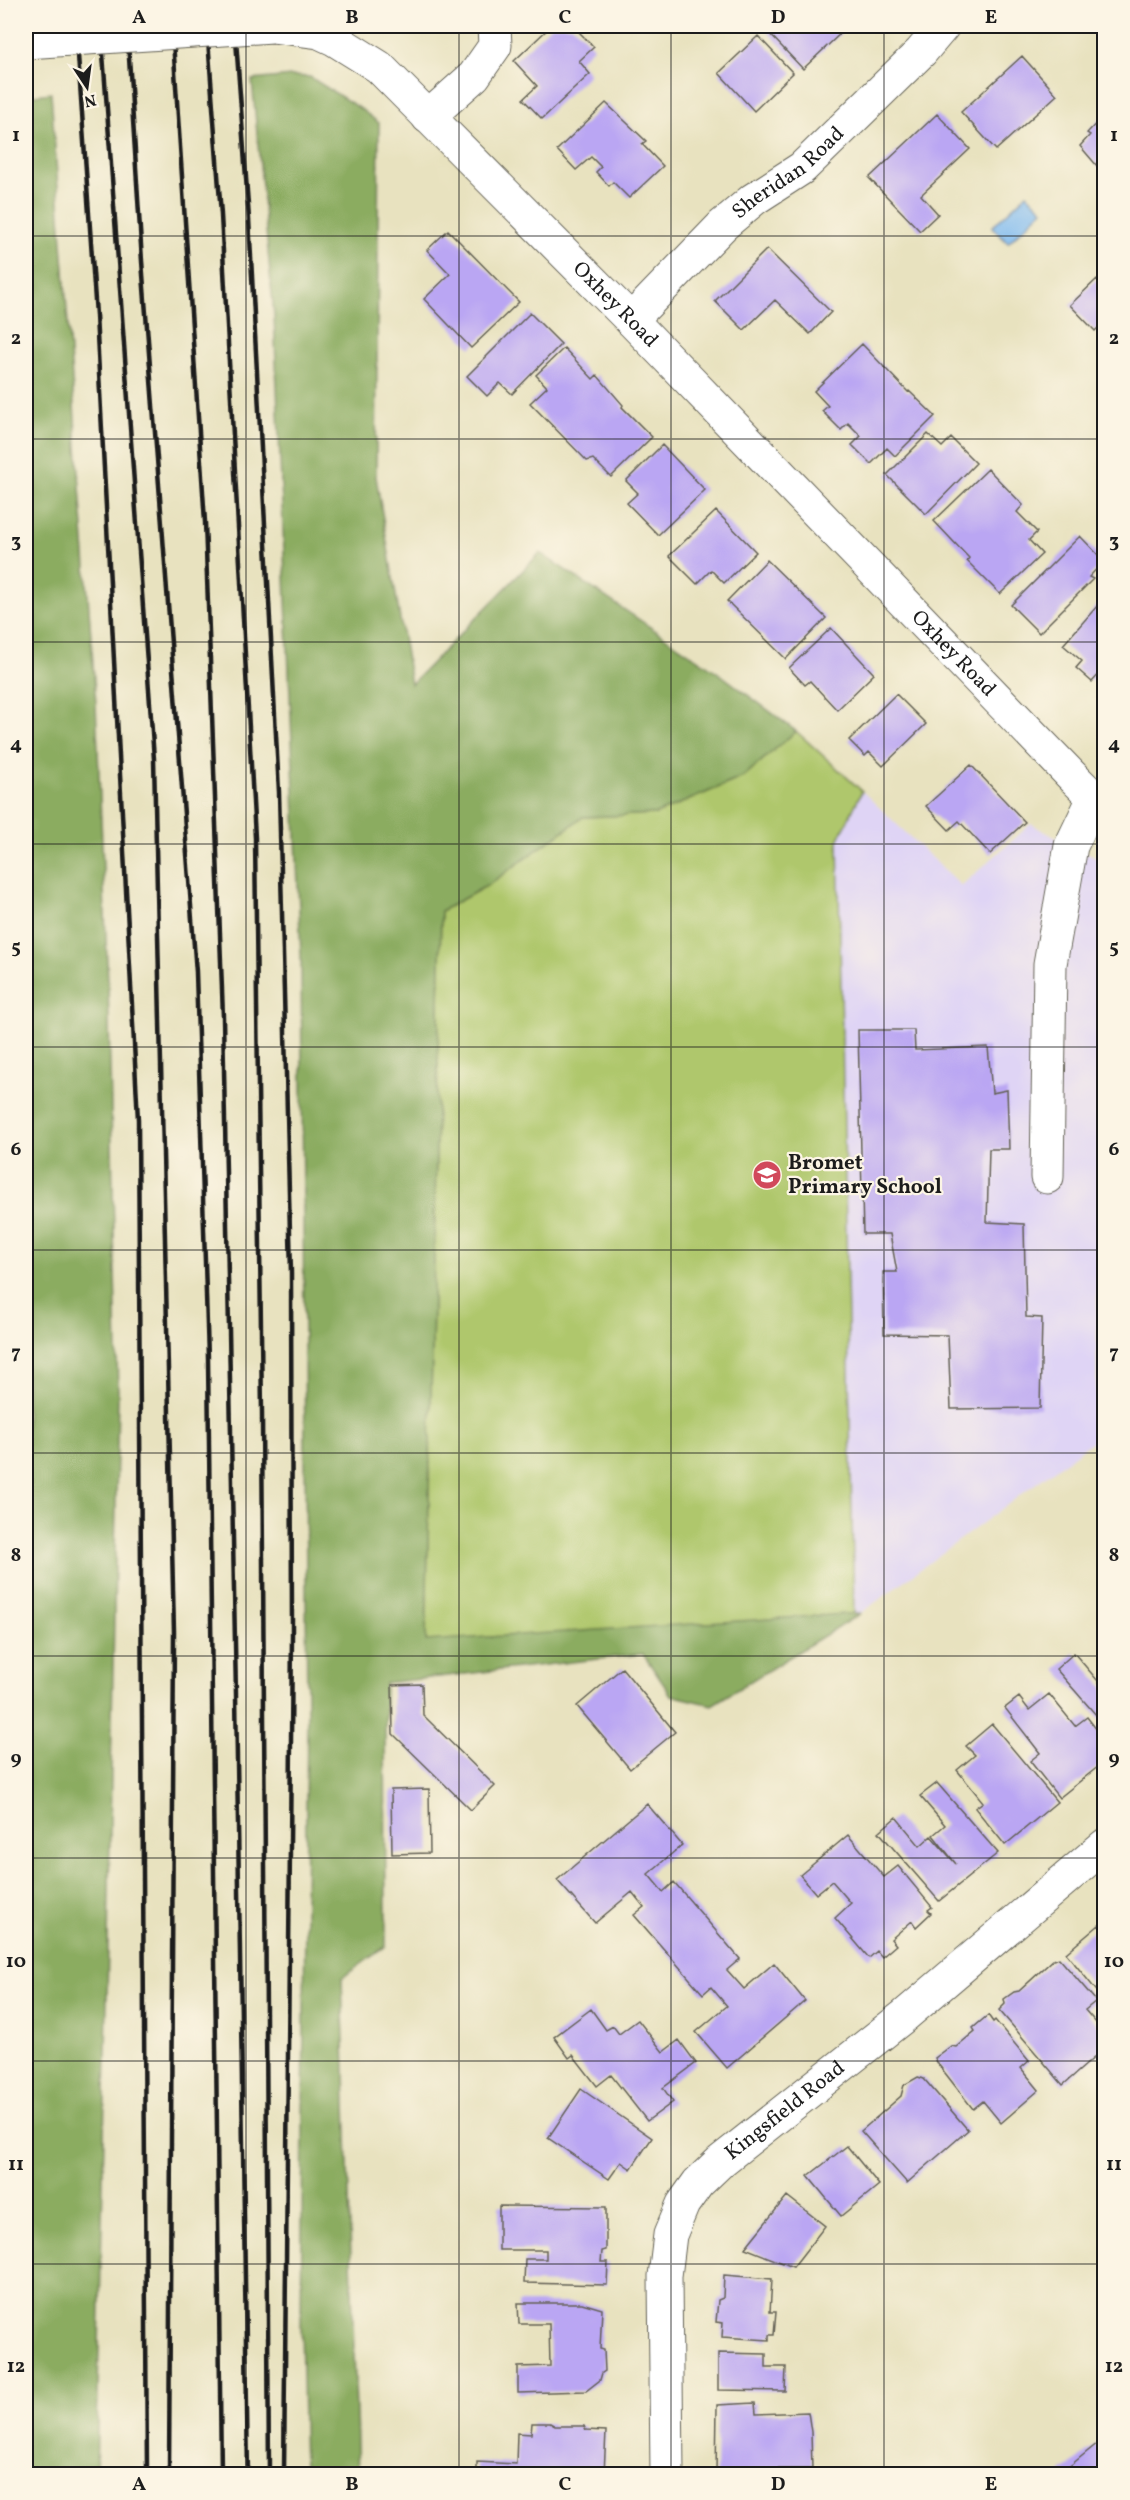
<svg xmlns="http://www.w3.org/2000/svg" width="1130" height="2500" font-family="Vollkorn,serif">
<rect width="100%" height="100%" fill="#fcf5e5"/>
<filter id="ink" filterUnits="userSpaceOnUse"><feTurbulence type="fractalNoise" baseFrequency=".0167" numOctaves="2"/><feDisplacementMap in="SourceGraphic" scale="12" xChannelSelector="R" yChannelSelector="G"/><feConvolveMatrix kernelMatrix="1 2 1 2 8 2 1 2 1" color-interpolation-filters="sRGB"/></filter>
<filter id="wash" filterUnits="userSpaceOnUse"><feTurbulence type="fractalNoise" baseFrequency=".008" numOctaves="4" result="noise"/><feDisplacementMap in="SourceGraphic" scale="24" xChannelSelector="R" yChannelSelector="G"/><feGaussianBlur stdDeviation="1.35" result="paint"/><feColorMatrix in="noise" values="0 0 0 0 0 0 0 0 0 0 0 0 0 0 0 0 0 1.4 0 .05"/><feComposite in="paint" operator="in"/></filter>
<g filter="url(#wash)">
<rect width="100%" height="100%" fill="#e8e2bf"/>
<path fill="#dfd4f5" d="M 796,731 L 862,791 L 961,886 L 1031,824 L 1071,846 L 1101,859 L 1096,1439 L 861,1613 L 426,1642 L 444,766 Z"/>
<path fill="#afc76c" stroke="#667244" stroke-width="1.5" d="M 796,731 L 862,791 L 838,841 L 854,1614 L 426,1642 L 441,911 L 488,885 L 583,817 L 656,814 L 743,777 Z"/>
<path fill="#8bac60" stroke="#54643e" stroke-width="1.5" d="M 291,76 L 310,77 L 361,109 L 379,123 L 376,477 L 411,684 L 540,553 L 720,674 L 796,731 L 743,777 L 656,814 L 583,817 L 488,885 L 441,911 L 426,1641 L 861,1613 L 712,1705 L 671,1695 L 643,1654 L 385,1683 L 386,1946 L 342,1978 L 358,2474 L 304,2474 L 301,2322 L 307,1712 L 301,957 L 274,316 L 252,80 Z
M 51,93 L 96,704 L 108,982 L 118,1394 L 106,2055 L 96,2474 L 26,2474 L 26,96 Z"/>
<path fill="#7ebaf0" stroke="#4d6b86" stroke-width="1.5" d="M 1027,194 L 1043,210 L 1008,243 L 992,227 Z"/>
<g id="blocks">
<path fill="#baa6f3" d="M 551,26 L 573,26 L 594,47 L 579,61 L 590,74 L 542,119 L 523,99 L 537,86 L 514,61 Z
M 771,26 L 841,26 L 845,29 L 803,69 L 766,30 Z
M 758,36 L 793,73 L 754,111 L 719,73 Z
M 1022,56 L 1057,95 L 996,150 L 961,112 Z
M 606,103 L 646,141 L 642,144 L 663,166 L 629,198 L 613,182 L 609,186 L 596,172 L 601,167 L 591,157 L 576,170 L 557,150 Z
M 937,114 L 970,149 L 921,195 L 938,214 L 920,231 L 869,178 Z
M 1104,115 L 1104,174 L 1080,146 L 1090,135 L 1087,133 Z
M 448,230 L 519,302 L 471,348 L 424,299 L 450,274 L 427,250 Z
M 767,249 L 831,312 L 810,334 L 775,300 L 744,330 L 715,301 Z
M 1097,279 L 1104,286 L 1104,322 L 1095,331 L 1070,305 Z
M 530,313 L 561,344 L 512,394 L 500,383 L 487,396 L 467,376 Z
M 862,344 L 908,392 L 909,391 L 935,416 L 895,456 L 887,448 L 871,464 L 852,445 L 861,436 L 848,423 L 841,430 L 822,411 L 828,406 L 814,391 Z
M 564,348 L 593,379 L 597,375 L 623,405 L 622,407 L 652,437 L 611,477 L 593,459 L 587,461 L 530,403 L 547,387 L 536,375 Z
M 928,434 L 942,447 L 951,438 L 976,463 L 926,514 L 887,475 Z
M 662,445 L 705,490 L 658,535 L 627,503 L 638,493 L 626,481 Z
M 988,469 L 1023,505 L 1017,512 L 1037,532 L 1029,540 L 1042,554 L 1000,594 L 967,561 L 969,558 L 934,521 Z
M 716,511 L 756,552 L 724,583 L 711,570 L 697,584 L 669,556 Z
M 1080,536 L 1104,561 L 1089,577 L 1093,579 L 1039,633 L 1011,605 Z
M 767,560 L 826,618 L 786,659 L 727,601 Z
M 1098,605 L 1104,611 L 1104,673 L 1102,671 L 1092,682 L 1076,668 L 1082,661 L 1063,645 Z
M 831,628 L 874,674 L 837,710 L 810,681 L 805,685 L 789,668 Z
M 896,694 L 926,724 L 883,766 L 869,752 L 865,756 L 849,740 Z
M 971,765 L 1025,822 L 990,854 L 959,821 L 949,830 L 926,806 Z
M 858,1030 L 914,1030 L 915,1050 L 988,1047 L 992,1093 L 1007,1090 L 1009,1149 L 989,1149 L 987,1222 L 1024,1224 L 1026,1317 L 1042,1318 L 1040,1408 L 951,1409 L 948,1335 L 884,1334 L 883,1272 L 897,1272 L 890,1234 L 863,1234 Z
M 1074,1653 L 1104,1688 L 1104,1724 L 1056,1669 Z
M 622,1668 L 675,1732 L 630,1769 L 577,1706 Z
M 422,1684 L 423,1715 L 495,1786 L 471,1810 L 393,1734 L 392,1685 Z
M 1049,1694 L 1075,1726 L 1087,1717 L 1104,1739 L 1104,1762 L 1059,1798 L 1030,1761 L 1040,1753 L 1005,1708 L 1019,1697 L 1029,1710 Z
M 992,1724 L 1057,1802 L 1005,1845 L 975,1808 L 983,1802 L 957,1770 L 975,1755 L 966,1746 Z
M 937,1783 L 998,1853 L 939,1901 L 879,1832 L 896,1817 L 920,1846 L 931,1836 L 956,1864 L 933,1835 L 945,1825 L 920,1796 Z
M 429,1789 L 430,1853 L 392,1854 L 391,1790 Z
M 647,1804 L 682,1845 L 648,1874 L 663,1892 L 674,1882 L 740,1959 L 727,1970 L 744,1989 L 774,1963 L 805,2001 L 727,2068 L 696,2032 L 727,2006 L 711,1987 L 703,1994 L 634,1915 L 644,1907 L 632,1892 L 595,1923 L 557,1880 Z
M 848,1835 L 884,1877 L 898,1866 L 932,1907 L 928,1910 L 931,1913 L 916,1927 L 912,1921 L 891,1939 L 896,1945 L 882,1957 L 877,1951 L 869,1958 L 835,1918 L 851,1903 L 832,1881 L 816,1894 L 800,1875 Z
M 1099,1925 L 1104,1932 L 1104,2000 L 1066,1953 Z
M 1059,1958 L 1096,2001 L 1085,2010 L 1104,2032 L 1104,2049 L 1063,2085 L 999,2010 L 1005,2004 L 1004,1999 L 1014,1992 L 1019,1991 L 1053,1960 Z
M 591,2009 L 606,2030 L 613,2026 L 619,2034 L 638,2020 L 663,2052 L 679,2040 L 696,2063 L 663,2088 L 673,2102 L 647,2121 L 611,2075 L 597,2086 L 573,2055 L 569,2058 L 554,2037 Z
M 988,2015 L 993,2022 L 995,2020 L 1029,2061 L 1021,2068 L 1039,2090 L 1001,2123 L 983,2101 L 973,2109 L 938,2064 L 935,2058 L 951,2046 L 956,2047 L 975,2031 L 973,2028 Z
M 918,2077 L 924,2079 L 968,2130 L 907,2183 L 861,2131 L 901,2096 L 904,2085 Z
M 581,2089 L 652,2138 L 631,2169 L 621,2162 L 609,2179 L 548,2138 Z
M 847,2146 L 879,2185 L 841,2216 L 808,2176 Z
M 787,2196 L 825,2226 L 793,2267 L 745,2248 Z
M 499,2206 L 606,2207 L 606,2250 L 602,2251 L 601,2262 L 608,2262 L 607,2285 L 524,2283 L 525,2259 L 546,2259 L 546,2250 L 499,2250 Z
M 724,2275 L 772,2279 L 770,2312 L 776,2312 L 774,2335 L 769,2335 L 769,2340 L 722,2337 L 723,2323 L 716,2322 L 718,2300 L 723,2298 Z
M 518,2303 L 582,2303 L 602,2309 L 600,2349 L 604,2350 L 605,2371 L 602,2373 L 600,2380 L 586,2391 L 518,2393 L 518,2367 L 550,2366 L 549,2324 L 519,2324 Z
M 718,2353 L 766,2354 L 766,2367 L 786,2367 L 785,2391 L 718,2390 Z
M 755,2403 L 756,2414 L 808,2412 L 811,2432 L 812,2469 L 774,2469 L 772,2474 L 716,2474 L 717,2405 Z
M 532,2423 L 550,2423 L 555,2426 L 584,2426 L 586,2430 L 606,2431 L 604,2474 L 477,2474 L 477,2462 L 516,2464 L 517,2433 L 531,2434 Z
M 1104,2438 L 1104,2474 L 1060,2474 Z"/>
</g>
</g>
<g filter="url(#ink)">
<use href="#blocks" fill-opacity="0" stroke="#636155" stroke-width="1.5"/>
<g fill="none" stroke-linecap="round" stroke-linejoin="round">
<g stroke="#636155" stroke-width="35">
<g id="minor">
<path id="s1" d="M 272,26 L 319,32 L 334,39 L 379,67 L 631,320 L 1071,775 L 1094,798 L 1104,804"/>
<path d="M 428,117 L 474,76 L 495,46 L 494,26"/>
<path id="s2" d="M 631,320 L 723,225 L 754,199 L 802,168 L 921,52 L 943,26"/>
<path d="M 1047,1177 L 1050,964 L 1071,846 L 1094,798"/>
<path id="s3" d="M 667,2474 L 665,2276 L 670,2235 L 683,2204 L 698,2183 L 721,2161 L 903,2017 L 1104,1846"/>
</g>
</g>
<use href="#minor" stroke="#fff" stroke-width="33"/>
<path stroke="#1c1c1c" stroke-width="4.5" d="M 76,26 L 96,315 L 138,1120 L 147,2474
M 101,26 L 154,759 L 174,1632 L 169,2474
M 127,26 L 142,261 L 196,972 L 208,1358 L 221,2474
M 172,26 L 205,522 L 223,1017 L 236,1694 L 248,2474
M 207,26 L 221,215 L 255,838 L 262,1413 L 269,2474
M 235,26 L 249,219 L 279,792 L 291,1273 L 292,1635 L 284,2474"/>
<g stroke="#636155" stroke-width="35" stroke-linecap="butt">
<path id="minor-bridge" d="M 26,42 L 272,26"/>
</g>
<use href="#minor-bridge" stroke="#fff" stroke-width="33"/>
</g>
</g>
<path fill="none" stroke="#1c1c1c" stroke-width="1.5" stroke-opacity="0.55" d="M 246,26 L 246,2474M 459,26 L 459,2474M 671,26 L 671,2474M 884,26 L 884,2474M 26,236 L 1104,236M 26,439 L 1104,439M 26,642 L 1104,642M 26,844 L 1104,844M 26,1047 L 1104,1047M 26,1250 L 1104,1250M 26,1453 L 1104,1453M 26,1656 L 1104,1656M 26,1858 L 1104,1858M 26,2061 L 1104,2061M 26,2264 L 1104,2264"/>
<defs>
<g id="school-disc" transform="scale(1.5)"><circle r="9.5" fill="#d1495b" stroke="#fcf5e5"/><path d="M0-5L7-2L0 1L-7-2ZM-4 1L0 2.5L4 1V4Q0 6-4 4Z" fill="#fff"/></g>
</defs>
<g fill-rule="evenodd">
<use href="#school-disc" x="767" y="1175"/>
</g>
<g text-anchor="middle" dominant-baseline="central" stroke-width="4.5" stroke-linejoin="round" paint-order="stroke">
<g font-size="21" fill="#1c1c1c" stroke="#fcf5e5">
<text stroke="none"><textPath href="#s2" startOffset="216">Sheridan Road</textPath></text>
<text stroke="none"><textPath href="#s1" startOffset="452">Oxhey Road</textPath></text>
<text stroke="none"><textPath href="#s1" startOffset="938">Oxhey Road</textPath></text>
<text stroke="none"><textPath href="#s3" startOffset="412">Kingsfield Road</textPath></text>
</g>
<g font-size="21" font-weight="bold" fill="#1c1c1c" stroke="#fcf5e5" text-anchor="start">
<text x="788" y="1163">Bromet<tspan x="788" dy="24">Primary School</tspan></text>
</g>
</g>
<rect width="1130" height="2500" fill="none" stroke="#fcf5e5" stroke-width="66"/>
<g transform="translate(87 87) rotate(167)" stroke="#fcf5e5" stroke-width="4.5" paint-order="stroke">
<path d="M0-4.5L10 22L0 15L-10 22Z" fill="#1c1c1c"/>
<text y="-9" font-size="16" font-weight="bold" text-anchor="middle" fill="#1c1c1c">N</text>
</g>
<rect x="33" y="33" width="1064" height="2434" fill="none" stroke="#1c1c1c" stroke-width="2"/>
<g font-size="20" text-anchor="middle" font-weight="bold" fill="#1c1c1c">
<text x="139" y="23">A</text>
<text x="352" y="23">B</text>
<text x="565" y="23">C</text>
<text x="778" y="23">D</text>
<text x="991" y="23">E</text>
<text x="16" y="141">1</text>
<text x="1114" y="141">1</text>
<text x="16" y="344">2</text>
<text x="1114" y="344">2</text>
<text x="16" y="547">3</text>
<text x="1114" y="547">3</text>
<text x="16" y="750">4</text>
<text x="1114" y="750">4</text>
<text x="16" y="953">5</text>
<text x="1114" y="953">5</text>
<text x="16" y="1155">6</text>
<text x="1114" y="1155">6</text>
<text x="16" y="1358">7</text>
<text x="1114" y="1358">7</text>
<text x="16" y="1561">8</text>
<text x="1114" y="1561">8</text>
<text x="16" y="1764">9</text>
<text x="1114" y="1764">9</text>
<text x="16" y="1967">10</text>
<text x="1114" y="1967">10</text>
<text x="16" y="2170">11</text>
<text x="1114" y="2170">11</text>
<text x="16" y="2372">12</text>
<text x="1114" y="2372">12</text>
<text x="139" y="2490">A</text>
<text x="352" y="2490">B</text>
<text x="565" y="2490">C</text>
<text x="778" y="2490">D</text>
<text x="991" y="2490">E</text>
</g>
</svg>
